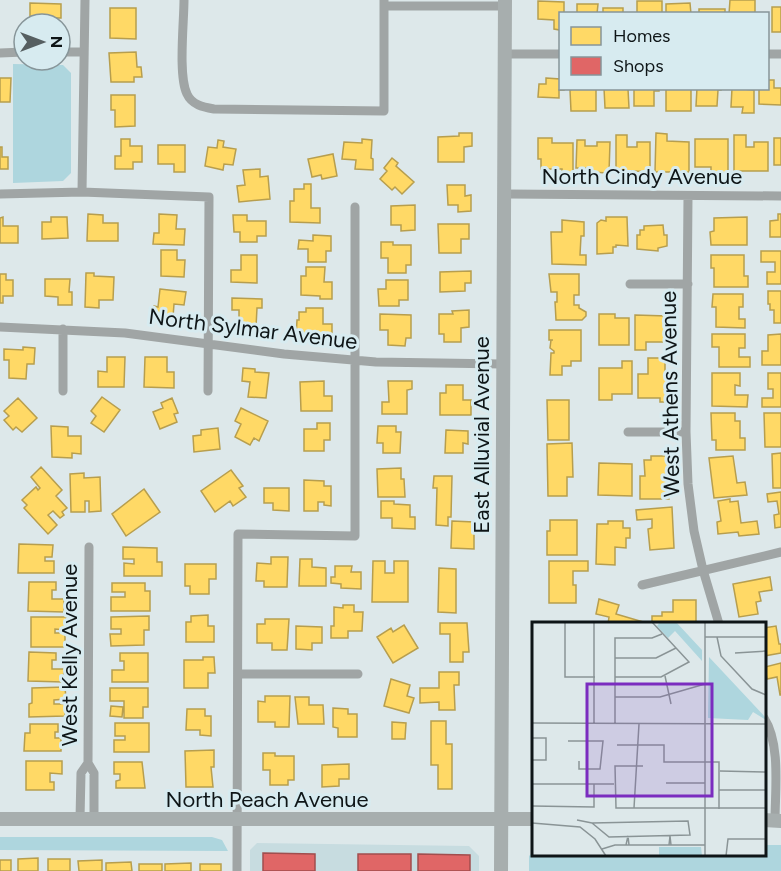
<svg xmlns="http://www.w3.org/2000/svg" width="781" height="871" font-family="Figtree,sans-serif">
<rect width="100%" height="100%" fill="#dde8ea"/>
<path fill="#c7dce0" d="M 257,843 L 469,846 L 479,856 L 479,871 L 250,871 L 250,850 Z"/>
<path fill="#aed6de" d="M 13,64 L 63,65 L 71,73 L 71,173 L 63,181 L 13,183 Z
M 0,837 L 212,837 L 222,840 L 228,851 L 0,850 Z
M 765,845 L 781,845 L 781,871 L 529,871 L 529,856 L 533,852 L 534,854 L 764,854 Z"/>
<path fill="#ffd966" stroke="#b79e4e" stroke-width="1.5" d="M 730,0 L 755,0 L 755,14 L 729,14 Z
M 538,1 L 564,2 L 564,14 L 560,14 L 560,30 L 554,29 L 554,20 L 538,19 Z
M 637,1 L 662,1 L 662,14 L 637,14 Z
M 30,3 L 61,4 L 61,18 L 53,18 L 53,24 L 30,24 Z
M 690,3 L 691,14 L 666,14 L 666,4 Z
M 577,4 L 598,4 L 597,14 L 577,14 Z
M 772,7 L 781,7 L 781,32 L 772,32 Z
M 110,8 L 136,8 L 136,39 L 110,38 Z
M 603,8 L 623,8 L 623,14 L 603,14 Z
M 699,9 L 725,9 L 725,14 L 699,14 Z
M 136,52 L 137,67 L 141,67 L 142,77 L 134,77 L 134,82 L 111,82 L 109,53 Z
M 0,78 L 11,78 L 10,102 L 0,102 Z
M 546,78 L 560,79 L 560,88 L 564,88 L 564,90 L 559,90 L 559,98 L 538,97 L 539,84 L 546,84 Z
M 768,80 L 774,80 L 774,88 L 781,88 L 781,105 L 759,104 L 759,88 L 768,88 Z
M 576,88 L 596,88 L 596,111 L 571,111 L 570,90 Z
M 604,88 L 628,89 L 629,108 L 605,108 Z
M 634,88 L 659,88 L 659,91 L 654,91 L 654,106 L 634,106 Z
M 666,88 L 691,88 L 691,111 L 666,111 Z
M 697,88 L 721,88 L 721,90 L 718,90 L 717,106 L 696,106 Z
M 732,88 L 754,90 L 754,113 L 742,113 L 743,107 L 731,107 Z
M 111,95 L 135,95 L 135,126 L 115,127 L 115,110 L 111,110 Z
M 459,133 L 472,133 L 472,146 L 464,147 L 464,162 L 438,162 L 438,137 L 459,136 Z
M 656,133 L 667,134 L 667,141 L 689,142 L 689,172 L 655,172 Z
M 616,135 L 627,135 L 627,147 L 637,147 L 637,142 L 650,142 L 650,172 L 616,170 Z
M 734,135 L 746,135 L 746,147 L 754,147 L 754,142 L 768,142 L 768,171 L 734,171 Z
M 538,138 L 552,138 L 552,143 L 573,143 L 573,173 L 562,173 L 562,169 L 541,169 L 541,159 L 538,159 Z
M 774,138 L 781,138 L 781,165 L 774,165 Z
M 121,139 L 130,139 L 130,146 L 142,146 L 142,162 L 133,162 L 133,169 L 115,169 L 115,156 L 121,156 Z
M 362,139 L 372,140 L 371,158 L 373,159 L 373,170 L 355,169 L 356,160 L 342,159 L 344,142 L 362,143 Z
M 695,139 L 728,139 L 728,173 L 711,173 L 711,167 L 695,167 Z
M 218,140 L 224,141 L 223,147 L 236,149 L 233,165 L 224,164 L 223,170 L 205,166 L 208,147 L 217,148 Z
M 577,140 L 585,140 L 585,146 L 597,146 L 597,142 L 610,142 L 609,173 L 589,172 L 589,168 L 576,168 Z
M 158,145 L 185,145 L 185,172 L 174,172 L 174,164 L 158,164 Z
M 0,147 L 2,147 L 2,157 L 8,157 L 8,169 L 0,169 Z
M 333,154 L 337,176 L 322,179 L 321,175 L 312,177 L 308,159 Z
M 392,158 L 398,163 L 396,166 L 414,182 L 402,194 L 395,187 L 392,190 L 380,179 L 387,171 L 384,168 Z
M 260,169 L 260,177 L 268,176 L 270,199 L 239,202 L 237,186 L 245,185 L 243,170 Z
M 304,184 L 311,184 L 311,208 L 320,208 L 320,223 L 290,222 L 290,201 L 294,201 L 294,189 L 304,189 Z
M 447,185 L 465,185 L 465,196 L 471,195 L 471,211 L 458,212 L 458,205 L 448,205 Z
M 415,205 L 415,230 L 401,231 L 401,225 L 391,225 L 391,206 Z
M 88,214 L 103,215 L 103,223 L 118,223 L 118,241 L 87,241 Z
M 159,214 L 177,215 L 176,229 L 185,229 L 184,245 L 153,244 L 154,233 L 159,233 Z
M 778,214 L 781,214 L 781,237 L 770,237 L 770,221 L 778,220 Z
M 233,215 L 247,215 L 247,221 L 266,221 L 266,236 L 257,236 L 257,242 L 240,242 L 240,232 L 234,232 Z
M 3,217 L 3,226 L 18,226 L 18,243 L 0,243 L 0,218 Z
M 51,217 L 67,217 L 68,238 L 42,239 L 42,222 L 51,222 Z
M 606,217 L 627,217 L 628,246 L 616,245 L 616,247 L 613,247 L 613,253 L 597,254 L 597,223 L 601,220 L 606,221 Z
M 747,217 L 747,245 L 711,245 L 710,232 L 714,231 L 714,218 Z
M 562,220 L 584,222 L 584,236 L 581,236 L 580,255 L 586,255 L 586,265 L 552,264 L 551,232 L 562,232 Z
M 438,224 L 469,224 L 469,239 L 461,239 L 461,253 L 439,253 Z
M 663,225 L 664,235 L 667,235 L 667,246 L 658,248 L 658,251 L 637,249 L 637,235 L 640,235 L 640,230 L 644,230 L 644,226 Z
M 313,235 L 331,236 L 331,251 L 326,251 L 326,262 L 308,262 L 308,249 L 298,249 L 299,240 L 313,241 Z
M 381,242 L 393,242 L 393,245 L 411,245 L 411,265 L 406,265 L 406,273 L 388,273 L 388,258 L 381,258 Z
M 161,250 L 177,250 L 177,260 L 185,260 L 184,277 L 161,276 Z
M 761,251 L 781,251 L 781,284 L 767,284 L 767,272 L 775,272 L 775,262 L 761,262 Z
M 241,255 L 257,255 L 257,283 L 231,282 L 231,270 L 241,270 Z
M 711,255 L 744,255 L 744,276 L 748,276 L 748,287 L 714,287 L 714,268 L 711,268 Z
M 306,267 L 325,267 L 324,282 L 332,282 L 332,299 L 320,299 L 320,296 L 301,295 L 301,276 L 306,276 Z
M 471,271 L 471,283 L 465,283 L 465,291 L 440,292 L 440,272 Z
M 86,273 L 94,273 L 94,276 L 114,277 L 113,300 L 99,300 L 99,308 L 85,307 Z
M 0,274 L 6,274 L 6,280 L 13,280 L 13,296 L 3,296 L 3,303 L 0,303 Z
M 549,274 L 579,274 L 579,295 L 574,295 L 574,305 L 579,305 L 579,308 L 586,312 L 586,316 L 582,320 L 556,320 L 555,302 L 557,302 L 557,292 L 551,292 Z
M 45,279 L 70,279 L 69,292 L 72,292 L 72,305 L 58,305 L 58,297 L 45,296 Z
M 386,280 L 408,280 L 408,300 L 399,300 L 399,306 L 379,306 L 378,289 L 386,289 Z
M 160,289 L 186,292 L 184,305 L 174,304 L 173,317 L 153,315 L 154,306 L 158,307 Z
M 768,291 L 781,291 L 781,323 L 774,323 L 774,310 L 770,310 L 770,304 L 768,304 Z
M 713,294 L 743,294 L 743,307 L 739,307 L 739,319 L 745,319 L 745,328 L 716,327 L 716,307 L 712,307 Z
M 232,298 L 262,299 L 262,308 L 257,308 L 256,327 L 239,327 L 239,310 L 232,310 Z
M 306,308 L 323,308 L 323,324 L 332,324 L 332,337 L 296,337 L 297,320 L 299,320 L 299,312 L 306,312 Z
M 469,310 L 469,327 L 461,328 L 461,342 L 444,342 L 444,334 L 439,334 L 439,314 L 453,314 L 452,311 Z
M 380,314 L 411,315 L 411,338 L 406,338 L 405,346 L 388,345 L 388,330 L 380,330 Z
M 599,314 L 615,314 L 615,318 L 629,318 L 629,345 L 599,345 Z
M 635,315 L 667,316 L 666,342 L 646,342 L 646,350 L 635,350 Z
M 549,330 L 581,330 L 581,361 L 571,361 L 571,366 L 562,366 L 562,375 L 550,375 L 551,353 L 554,353 L 554,351 L 550,348 L 551,340 L 553,340 L 549,340 Z
M 712,334 L 745,334 L 745,348 L 739,348 L 739,357 L 750,357 L 750,367 L 719,367 L 719,347 L 712,347 Z
M 781,334 L 781,365 L 762,365 L 762,351 L 768,351 L 768,335 Z
M 23,347 L 35,348 L 34,364 L 27,364 L 26,379 L 9,378 L 9,360 L 4,360 L 4,349 L 23,350 Z
M 107,357 L 125,357 L 124,387 L 98,387 L 98,371 L 107,372 Z
M 145,357 L 167,357 L 167,372 L 174,372 L 174,388 L 144,387 Z
M 648,358 L 665,358 L 665,377 L 669,377 L 669,402 L 660,402 L 660,398 L 638,398 L 638,374 L 648,374 Z
M 622,361 L 632,361 L 632,394 L 612,394 L 612,400 L 599,400 L 599,368 L 622,368 Z
M 243,368 L 255,369 L 255,372 L 269,373 L 266,398 L 248,397 L 250,382 L 242,381 Z
M 712,373 L 740,373 L 740,386 L 735,385 L 735,395 L 748,395 L 747,407 L 712,406 Z
M 768,373 L 781,373 L 781,407 L 762,407 L 762,398 L 773,398 L 773,389 L 768,389 Z
M 324,381 L 324,396 L 332,396 L 332,411 L 301,411 L 300,382 Z
M 388,381 L 412,381 L 412,389 L 407,390 L 407,414 L 382,414 L 382,402 L 389,402 Z
M 446,385 L 463,385 L 463,400 L 471,400 L 471,415 L 440,415 L 440,393 L 446,393 Z
M 102,397 L 120,410 L 104,432 L 91,423 L 96,416 L 91,411 Z
M 18,398 L 37,418 L 22,432 L 16,427 L 13,430 L 4,420 L 9,416 L 4,411 Z
M 172,398 L 178,413 L 174,414 L 177,422 L 160,429 L 153,412 L 163,408 L 161,403 Z
M 547,400 L 569,400 L 569,440 L 548,440 Z
M 241,408 L 268,421 L 259,441 L 254,438 L 250,445 L 235,437 L 241,424 L 235,421 Z
M 711,413 L 735,413 L 735,421 L 740,421 L 740,438 L 745,438 L 745,450 L 716,450 L 716,440 L 712,440 Z
M 764,413 L 781,413 L 781,447 L 765,447 Z
M 317,423 L 330,423 L 330,440 L 324,440 L 324,451 L 304,451 L 304,429 L 317,429 Z
M 51,426 L 68,427 L 68,436 L 81,436 L 81,454 L 72,453 L 72,458 L 52,457 Z
M 378,426 L 396,426 L 396,432 L 401,432 L 400,453 L 383,453 L 383,443 L 377,443 Z
M 218,428 L 220,449 L 194,452 L 193,436 L 201,435 L 201,430 Z
M 446,430 L 468,431 L 468,444 L 463,443 L 463,453 L 445,453 Z
M 572,443 L 573,477 L 567,477 L 567,496 L 548,496 L 547,444 Z
M 781,453 L 781,488 L 773,488 L 772,454 Z
M 651,456 L 669,456 L 669,499 L 640,499 L 640,476 L 645,476 L 644,460 L 651,460 Z
M 733,456 L 737,483 L 745,482 L 747,495 L 714,498 L 709,458 Z
M 599,463 L 632,464 L 632,496 L 598,495 Z
M 41,467 L 62,490 L 56,496 L 67,508 L 62,512 L 64,515 L 60,518 L 53,511 L 48,515 L 57,525 L 48,534 L 24,508 L 27,505 L 22,500 L 36,487 L 38,490 L 40,488 L 31,477 Z
M 401,468 L 401,479 L 404,479 L 405,497 L 378,497 L 377,469 Z
M 231,470 L 243,486 L 239,488 L 246,497 L 233,506 L 230,501 L 215,512 L 201,491 Z
M 84,473 L 84,478 L 100,477 L 101,511 L 89,512 L 89,501 L 85,501 L 85,512 L 71,512 L 70,474 Z
M 434,476 L 452,476 L 451,517 L 448,517 L 448,526 L 436,525 L 437,488 L 433,488 Z
M 304,480 L 324,481 L 324,486 L 331,486 L 331,506 L 324,505 L 324,502 L 318,502 L 318,511 L 304,511 Z
M 264,488 L 289,488 L 289,511 L 273,510 L 273,503 L 264,503 Z
M 144,489 L 160,512 L 126,536 L 112,514 Z
M 781,492 L 781,527 L 775,528 L 774,515 L 779,514 L 777,501 L 768,502 L 767,494 Z
M 730,499 L 730,502 L 738,501 L 741,523 L 757,521 L 759,534 L 739,536 L 738,532 L 718,534 L 717,522 L 721,521 L 718,501 Z
M 381,501 L 394,501 L 394,504 L 410,505 L 410,517 L 415,517 L 415,529 L 392,528 L 392,518 L 381,518 Z
M 672,507 L 674,548 L 650,550 L 648,529 L 652,528 L 652,519 L 637,520 L 636,510 Z
M 550,520 L 577,520 L 577,555 L 547,555 L 547,531 L 550,531 Z
M 452,521 L 474,522 L 474,549 L 451,548 Z
M 608,521 L 623,521 L 623,528 L 630,528 L 630,538 L 626,538 L 626,548 L 615,547 L 615,565 L 596,564 L 597,524 L 608,524 Z
M 19,544 L 53,545 L 52,557 L 45,557 L 45,561 L 54,561 L 54,573 L 18,573 Z
M 123,547 L 157,548 L 157,562 L 162,562 L 162,576 L 124,576 L 124,563 L 134,564 L 134,559 L 123,559 Z
M 271,557 L 288,557 L 287,587 L 264,587 L 264,581 L 256,581 L 257,563 L 271,564 Z
M 300,559 L 312,559 L 312,567 L 326,568 L 326,586 L 299,586 Z
M 373,561 L 385,561 L 385,573 L 394,573 L 394,561 L 408,561 L 408,602 L 372,602 Z
M 549,561 L 588,561 L 588,571 L 573,571 L 573,585 L 576,585 L 576,603 L 549,603 Z
M 185,564 L 216,564 L 216,579 L 209,579 L 209,594 L 190,594 L 190,586 L 185,586 Z
M 335,566 L 352,566 L 351,572 L 361,572 L 361,589 L 341,588 L 341,584 L 331,583 L 331,577 L 335,577 Z
M 439,568 L 456,569 L 456,613 L 438,612 Z
M 770,577 L 772,590 L 759,592 L 761,601 L 756,602 L 758,614 L 739,617 L 733,584 Z
M 29,582 L 56,582 L 56,590 L 52,590 L 52,599 L 64,599 L 64,612 L 28,611 Z
M 112,583 L 145,583 L 145,591 L 150,591 L 150,611 L 111,611 L 111,597 L 125,597 L 125,592 L 112,592 Z
M 599,599 L 619,605 L 616,614 L 650,624 L 608,624 L 609,617 L 596,614 Z
M 673,600 L 696,600 L 696,624 L 652,624 L 652,616 L 662,616 L 662,612 L 673,612 Z
M 343,605 L 354,605 L 354,612 L 363,612 L 362,631 L 348,631 L 348,638 L 331,638 L 331,626 L 334,626 L 334,607 L 343,608 Z
M 208,615 L 208,626 L 214,626 L 214,642 L 186,642 L 186,622 L 191,622 L 191,616 Z
M 149,616 L 149,630 L 144,630 L 144,645 L 111,646 L 110,634 L 121,634 L 121,629 L 111,629 L 111,617 Z
M 31,617 L 66,617 L 66,630 L 55,629 L 55,633 L 65,633 L 65,647 L 31,647 Z
M 265,619 L 289,619 L 287,650 L 272,650 L 272,643 L 257,643 L 257,624 L 265,624 Z
M 440,623 L 467,623 L 469,652 L 463,652 L 463,662 L 450,662 L 450,634 L 440,634 Z
M 404,625 L 418,648 L 393,663 L 377,637 L 391,628 L 393,632 Z
M 296,626 L 322,627 L 322,643 L 312,643 L 312,650 L 296,649 Z
M 776,626 L 779,644 L 781,644 L 781,653 L 764,656 L 764,628 Z
M 29,652 L 56,653 L 56,660 L 52,660 L 52,669 L 64,669 L 63,682 L 28,681 Z
M 120,653 L 148,653 L 148,682 L 112,682 L 112,670 L 124,670 L 124,661 L 120,661 Z
M 203,657 L 214,657 L 215,673 L 208,673 L 208,688 L 184,688 L 184,660 L 203,660 Z
M 781,663 L 781,695 L 780,695 L 777,677 L 767,679 L 765,667 Z
M 439,672 L 459,672 L 459,685 L 454,685 L 455,710 L 439,710 L 439,702 L 420,703 L 420,688 L 439,688 Z
M 391,679 L 410,685 L 407,696 L 414,698 L 409,713 L 384,706 Z
M 65,687 L 66,699 L 54,700 L 54,704 L 65,704 L 65,716 L 29,717 L 29,704 L 32,703 L 32,688 Z
M 110,688 L 148,688 L 148,707 L 143,707 L 143,718 L 124,718 L 124,701 L 110,701 Z
M 265,696 L 290,696 L 289,727 L 275,727 L 275,722 L 258,722 L 258,701 L 265,702 Z
M 295,697 L 309,697 L 309,705 L 323,705 L 324,724 L 298,724 Z
M 111,706 L 123,707 L 122,717 L 110,716 Z
M 333,708 L 348,709 L 348,714 L 357,714 L 357,737 L 338,737 L 338,728 L 333,727 Z
M 187,709 L 205,709 L 205,716 L 211,716 L 211,736 L 200,735 L 200,730 L 186,730 Z
M 431,721 L 446,721 L 446,744 L 452,744 L 452,789 L 438,789 L 438,765 L 431,765 Z
M 392,722 L 406,723 L 405,739 L 392,739 Z
M 115,723 L 149,723 L 149,752 L 114,752 L 114,740 L 125,740 L 125,736 L 115,736 Z
M 30,724 L 58,724 L 58,732 L 55,732 L 55,738 L 61,738 L 61,751 L 24,751 L 25,733 L 30,733 Z
M 214,750 L 214,767 L 211,767 L 213,787 L 186,787 L 185,751 Z
M 263,753 L 275,753 L 275,756 L 294,756 L 294,780 L 288,780 L 288,785 L 270,785 L 270,770 L 263,770 Z
M 26,761 L 62,761 L 62,774 L 50,773 L 50,782 L 54,782 L 54,790 L 26,790 Z
M 114,762 L 142,762 L 145,788 L 116,788 L 116,781 L 120,780 L 120,774 L 114,774 Z
M 349,764 L 349,779 L 339,779 L 339,786 L 322,787 L 322,765 Z
M 38,858 L 38,871 L 18,871 L 18,859 Z
M 48,859 L 70,859 L 70,871 L 48,871 Z
M 0,860 L 11,860 L 11,871 L 0,871 Z
M 102,860 L 102,871 L 79,871 L 78,861 Z
M 131,862 L 132,871 L 106,871 L 106,863 Z
M 191,863 L 191,871 L 165,871 L 165,864 Z
M 139,864 L 162,864 L 162,871 L 139,871 Z
M 200,864 L 221,864 L 221,871 L 200,871 Z"/>
<path fill="#e06666" stroke="#a14e4e" stroke-width="1.5" d="M 263,853 L 315,854 L 315,871 L 263,871 Z
M 358,854 L 411,854 L 411,871 L 358,871 Z
M 418,854 L 470,855 L 470,871 L 418,871 Z"/>
<g fill="none" stroke-linecap="round" stroke-linejoin="round">
<path stroke="#a0a5a5" stroke-width="9" d="M 184,0 C 184,22 178,76 187,94 C 192,105 203,107 214,109 L 384,111 L 384,0
M 384,6 L 505,6
M 60,52 L 84,52
M 0,53 L 24,52
M 505,54 L 560,54
M 768,54 L 781,54
M 82,192 L 85,0
M 0,194 L 82,192 L 209,197 L 208,391
M 503,194 L 781,196
M 688,197 L 686,432 L 688,484 L 694,531 L 703,570 L 719,624
M 630,284 L 688,284
M 0,327 L 125,333 L 284,354 L 376,362 L 502,364
M 63,329 L 63,391
M 628,432 L 686,432
M 89,547 L 88,763 L 94,773 L 94,819
M 642,585 L 781,552
M 238,674 L 358,674
M 764,718 C 781,744 775,791 775,821
M 80,819 L 81,773 L 88,763
M 237,871 L 238,534 L 355,536 L 355,207"/>
<path stroke="#a7aeae" stroke-width="14" d="M 0,819 L 534,819
M 764,820 L 781,821
M 501,871 L 505,0"/>
</g>
<g text-anchor="middle" dominant-baseline="central" stroke-width="6" stroke-linejoin="round" paint-order="stroke">
<g font-size="22" fill="#0e1517" stroke="#d7ebf0">
<text x="642" y="176">North Cindy Avenue</text>
<text transform="translate(253 329) rotate(7)">North Sylmar Avenue</text>
<text transform="translate(670 394) rotate(-91)">West Athens Avenue</text>
<text transform="translate(481 435) rotate(-90)">East Alluvial Avenue</text>
<text transform="translate(69 655) rotate(-90)">West Kelly Avenue</text>
<text x="267" y="799">North Peach Avenue</text>
</g>
</g>
<g transform="translate(532 622)">
<rect width="234" height="234" fill="#dde8ea"/>
<path d="M 128,0 L 144,0 L 170,28 L 170,39 L 143,9 L 136,16 L 125,4 ZM 177,35 L 234,96 L 234,98 L 221,90 L 216,98 L 176,96 ZM 127,225 L 169,225 L 170,234 L 127,234 Z" fill="#aed6de"/>
<path fill="none" stroke="#8a9496" stroke-width="1.5" d="M 33,0 L 33,55 L 63,55M 62,0 L 62,101M 173,15 L 234,15M 185,15 L 189,34 L 220,67 L 234,73M 203,31 L 234,29M 83,36 L 124,36 L 144,26M 133,54 L 139,82M 83,55 L 129,55 L 157,40 L 120,0M 83,75 L 128,75 L 173,62M 0,101 L 234,102M 83,102 L 83,16 L 120,16 L 130,12M 0,116 L 14,116 L 14,138 L 0,138M 36,119 L 71,119 L 68,147 L 47,147 L 47,139M 85,123 L 132,123 L 132,140 L 187,140 L 187,187M 111,144 L 83,144 L 84,186 L 234,186M 188,149 L 234,150M 134,161 L 173,161M 0,162 L 82,162M 187,168 L 234,168M 0,184 L 62,185 L 62,162M 102,186 L 107,102M 45,198 L 60,201 L 156,199 L 158,213 L 77,215 L 60,201M 0,201 L 48,205 L 63,217 L 74,234M 94,223 L 96,214 L 97,223M 137,223 L 138,214 L 139,223M 70,227 L 83,223 L 173,223M 173,234 L 173,0M 194,234 L 196,217 L 234,217"/>
<path fill="#7b2cbf" fill-opacity="0.15" stroke="#7b2cbf" stroke-width="3" d="M 55,62 L 180,62 L 180,174 L 55,174 Z"/>
<rect width="234" height="234" fill="none" stroke="#0e1517" stroke-width="3"/>
</g>
<rect x="559" y="12" width="210" height="78" fill="#d7ebf0" stroke="#879599" stroke-width="1.5"/>
<rect x="571" y="27" width="30" height="18" fill="#ffd966" stroke="#879599" stroke-width="1.5"/>
<text x="613" y="42" font-size="18" fill="#0e1517">Homes</text>
<rect x="571" y="57" width="30" height="18" fill="#e06666" stroke="#879599" stroke-width="1.5"/>
<text x="613" y="72" font-size="18" fill="#0e1517">Shops</text>
<g transform="translate(42 42) rotate(90)"><circle r="28" fill="#d7ebf0" stroke="#879599" stroke-width="1.5"/>
<path d="M0-4.5L10 22L0 15L-10 22Z" fill="#565f61"/>
<text y="-9" font-size="16" font-weight="bold" text-anchor="middle" fill="#0e1517">N</text>
</g>
</svg>
